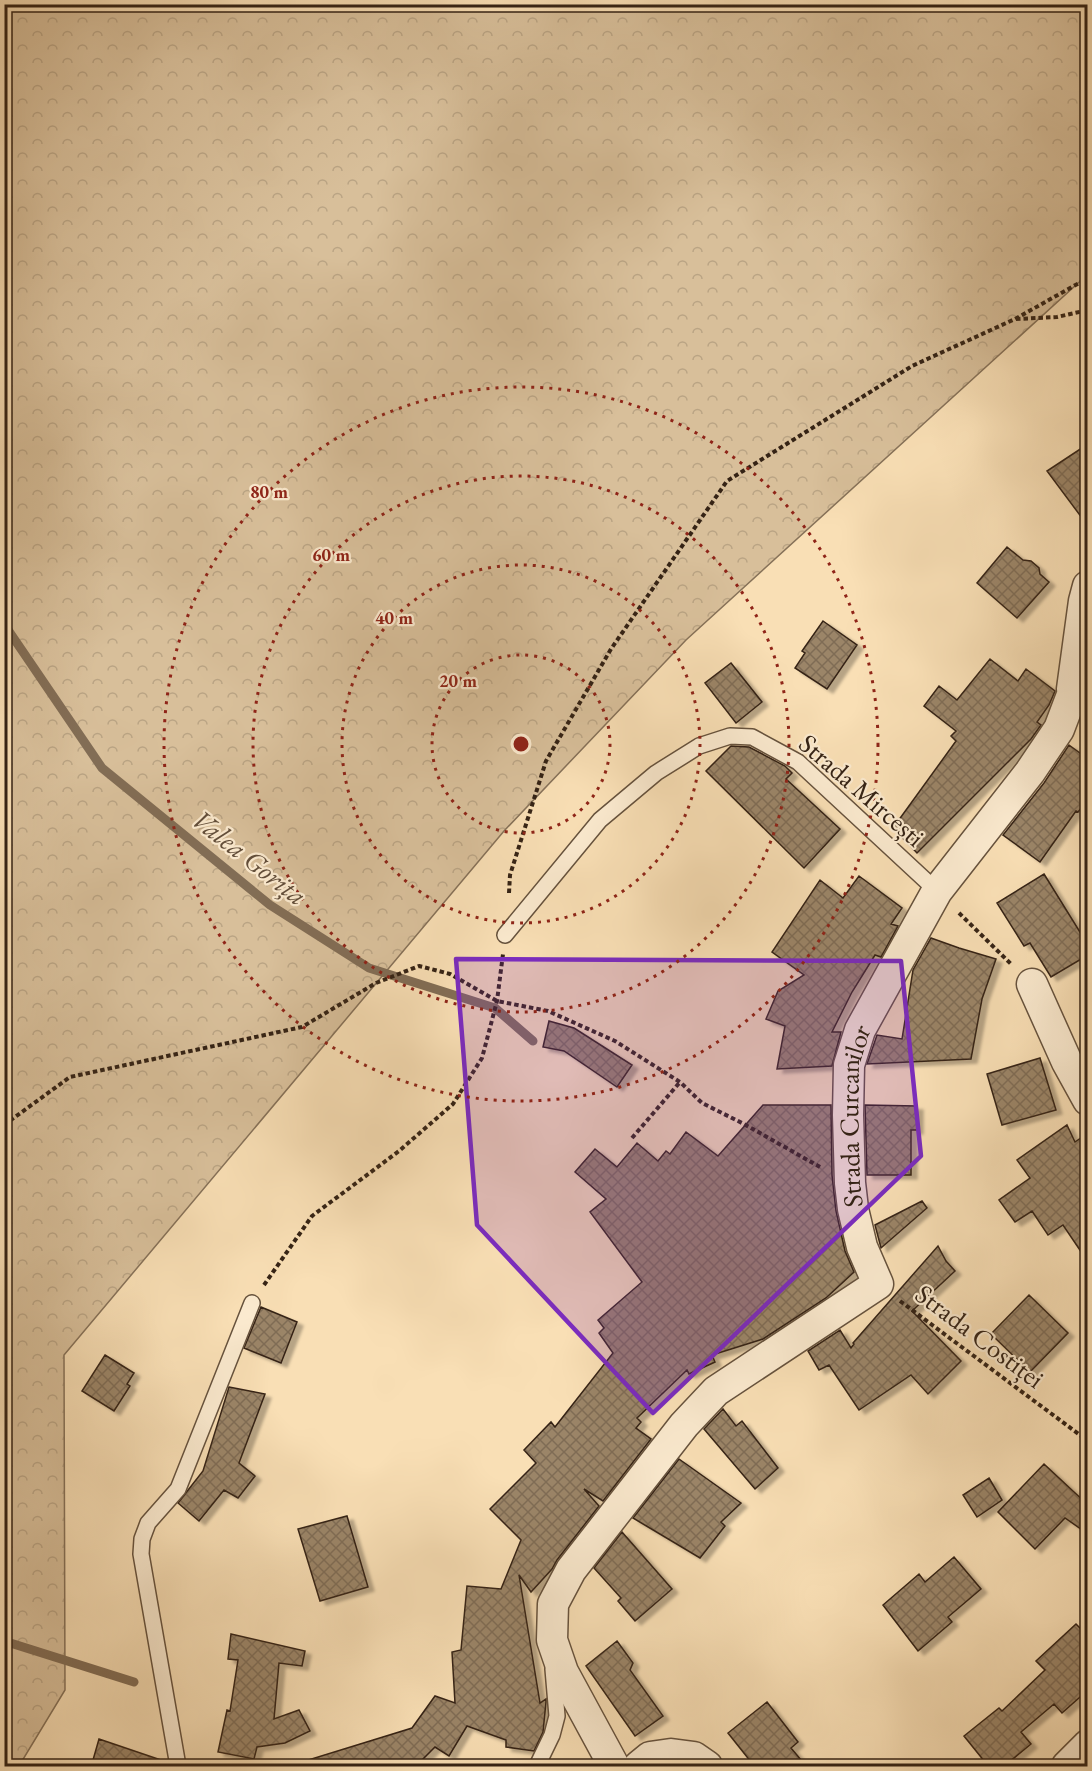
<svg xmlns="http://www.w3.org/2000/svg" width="1092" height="1771" font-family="'EB Garamond',serif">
<defs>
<pattern id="forest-crowns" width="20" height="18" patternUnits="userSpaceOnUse" patternTransform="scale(1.5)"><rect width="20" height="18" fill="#d8bf9a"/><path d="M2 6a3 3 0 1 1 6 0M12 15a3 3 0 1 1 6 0" fill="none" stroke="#baa484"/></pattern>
<pattern id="building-cross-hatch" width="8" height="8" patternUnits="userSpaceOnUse" patternTransform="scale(1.5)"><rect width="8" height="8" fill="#9b8568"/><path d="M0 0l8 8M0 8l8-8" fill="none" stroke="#7f6c54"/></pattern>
<filter id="shadow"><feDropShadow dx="6" dy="4" stdDeviation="1.5" flood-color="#0004"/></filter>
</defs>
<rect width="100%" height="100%" fill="#f9dfb5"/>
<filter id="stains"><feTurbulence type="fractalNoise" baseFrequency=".00333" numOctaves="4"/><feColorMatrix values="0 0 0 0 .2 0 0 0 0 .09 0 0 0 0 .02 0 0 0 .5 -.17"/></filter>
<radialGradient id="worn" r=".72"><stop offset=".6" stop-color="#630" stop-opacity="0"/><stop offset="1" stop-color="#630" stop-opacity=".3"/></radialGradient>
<path fill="url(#forest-crowns)" stroke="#867158" stroke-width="1.5" d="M 5,4 L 1088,5 L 1087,275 L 686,640 L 504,831 L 64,1355 L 65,1690 L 19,1766 L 4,1766 Z"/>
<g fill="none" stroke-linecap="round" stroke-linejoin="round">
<path stroke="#826d55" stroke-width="9" d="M 4,624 L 102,768 L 270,905 L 369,968 L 495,1008 L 533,1041
M 4,1641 L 134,1682"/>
</g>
<path fill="url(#building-cross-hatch)" stroke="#352315" stroke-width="1.5" filter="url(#shadow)" d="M 1088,444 L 1088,526 L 1047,471 Z
M 1007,547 L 1023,560 L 1031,561 L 1039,568 L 1040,574 L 1049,582 L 1017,618 L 977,583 Z
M 823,621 L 857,645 L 827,689 L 795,668 L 805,653 L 802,651 Z
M 990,659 L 1018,681 L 1026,669 L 1055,691 L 1049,705 L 1037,722 L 1041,725 L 1031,739 L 917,853 L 893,828 L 956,741 L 951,736 L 956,731 L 924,706 L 939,686 L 957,700 Z
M 731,663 L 762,702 L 736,723 L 705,683 Z
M 1069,745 L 1088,759 L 1088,800 L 1078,812 L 1076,811 L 1040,862 L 1003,835 L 1044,783 Z
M 731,746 L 749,747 L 785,766 L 792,773 L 786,779 L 840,829 L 804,868 L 706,771 Z
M 1044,874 L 1088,945 L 1088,955 L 1051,977 L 1030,943 L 1024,946 L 997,903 Z
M 859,876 L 902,908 L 891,924 L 898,926 L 881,957 L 875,955 L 852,992 L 832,1032 L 841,1032 L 832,1066 L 777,1069 L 785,1026 L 766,1019 L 778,991 L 804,975 L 772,952 L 820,880 L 843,898 Z
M 931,938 L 959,948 L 996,959 L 982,999 L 971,1059 L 867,1064 L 877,1035 L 902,1039 L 913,970 Z
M 549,1021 L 574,1028 L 632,1065 L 617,1087 L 564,1051 L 543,1047 Z
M 1040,1058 L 1056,1110 L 1002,1125 L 987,1074 Z
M 763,1105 L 831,1105 L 832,1175 L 836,1211 L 845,1251 L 854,1272 L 826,1298 L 763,1339 L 712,1355 L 715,1362 L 689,1374 L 687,1370 L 637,1418 L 641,1422 L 636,1428 L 651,1439 L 603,1501 L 584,1489 L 599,1506 L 557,1560 L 552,1569 L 531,1592 L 519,1575 L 540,1703 L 546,1699 L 546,1702 L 543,1732 L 534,1751 L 506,1747 L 506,1740 L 467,1726 L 449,1756 L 435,1747 L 415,1767 L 306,1767 L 305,1761 L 412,1728 L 435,1696 L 455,1703 L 452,1652 L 461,1650 L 467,1586 L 501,1589 L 521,1540 L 490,1509 L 536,1463 L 524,1450 L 551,1422 L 555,1427 L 613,1353 L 599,1333 L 604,1328 L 598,1320 L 642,1282 L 590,1212 L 606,1199 L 575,1172 L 595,1149 L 617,1167 L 637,1143 L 658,1161 L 666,1151 L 670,1154 L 686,1132 L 718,1156 Z
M 865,1105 L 917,1106 L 917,1130 L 911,1130 L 911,1175 L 867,1175 Z
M 1067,1125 L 1075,1142 L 1088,1133 L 1088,1262 L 1063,1225 L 1048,1235 L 1032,1211 L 1015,1222 L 999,1200 L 1030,1178 L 1017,1160 Z
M 922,1201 L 927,1208 L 881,1248 L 875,1225 Z
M 938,1246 L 946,1261 L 955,1271 L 912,1311 L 961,1361 L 928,1394 L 911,1375 L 859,1410 L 829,1365 L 819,1370 L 808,1351 L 840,1330 L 851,1348 L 854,1344 L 853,1343 Z
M 1029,1295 L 1068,1333 L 1030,1372 L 991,1334 Z
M 261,1307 L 297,1322 L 281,1363 L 244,1348 Z
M 105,1355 L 134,1373 L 127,1384 L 130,1386 L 114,1411 L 82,1391 Z
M 229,1387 L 265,1394 L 239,1463 L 255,1476 L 238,1498 L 224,1490 L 199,1521 L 178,1503 L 203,1471 Z
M 723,1409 L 736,1426 L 742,1421 L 778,1468 L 755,1489 L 704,1429 Z
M 679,1459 L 741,1503 L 721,1522 L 725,1526 L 700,1558 L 633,1518 Z
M 1044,1464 L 1088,1505 L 1088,1534 L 1065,1518 L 1035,1549 L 998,1512 Z
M 989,1478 L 1002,1500 L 977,1517 L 963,1495 Z
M 347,1516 L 368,1587 L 320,1601 L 298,1529 Z
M 622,1532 L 672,1589 L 635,1621 L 618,1601 L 621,1598 L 594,1568 Z
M 954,1557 L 981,1589 L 948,1617 L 952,1622 L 918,1651 L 883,1605 L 919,1574 L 925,1582 Z
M 1076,1624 L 1088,1636 L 1088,1690 L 1062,1713 L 1054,1704 L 1021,1732 L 1031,1744 L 1003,1767 L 989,1767 L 964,1736 L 999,1708 L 1002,1711 L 1045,1670 L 1036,1661 Z
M 231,1634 L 305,1651 L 302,1666 L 279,1663 L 274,1719 L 299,1710 L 310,1731 L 285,1743 L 257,1747 L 254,1759 L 218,1752 L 227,1710 L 230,1711 L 238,1660 L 228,1659 Z
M 617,1641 L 633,1663 L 630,1670 L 663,1716 L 635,1736 L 586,1666 Z
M 767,1702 L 798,1742 L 791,1748 L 807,1767 L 755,1767 L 728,1733 Z
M 99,1739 L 167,1762 L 167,1767 L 91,1767 Z"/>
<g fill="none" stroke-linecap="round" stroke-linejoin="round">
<g stroke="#66523d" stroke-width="18">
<path id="service" d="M 505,935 L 600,820 L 656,773 L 699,746 L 730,736 L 752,737 L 798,762 L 937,891
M 178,1766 L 141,1554 L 142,1539 L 148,1523 L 178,1489 L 252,1303
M 537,1766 L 552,1735 L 557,1716 L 553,1669"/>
</g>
<g stroke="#66523d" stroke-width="33">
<g id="minor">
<path d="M 1032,984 L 1067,1062 L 1088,1100"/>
<path id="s1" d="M 614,1766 L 563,1672 L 552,1640 L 553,1604 L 571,1570 L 684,1425 L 716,1391 L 878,1284 L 862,1247 L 853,1209 L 850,1183 L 848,1115 L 849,1065 L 860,1030 L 937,891 L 1030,772 L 1059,729 L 1073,692 L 1072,689 L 1084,601 L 1088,586"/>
<path d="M 639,1766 L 650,1757 L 671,1754 L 694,1757 L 707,1766"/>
<path d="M 1067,1766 L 1088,1745"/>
</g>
</g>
<path stroke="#352315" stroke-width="4" stroke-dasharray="4.5 3" stroke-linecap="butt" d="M 1016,319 L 1057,317 L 1088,310
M 509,893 L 510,875 L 546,761 L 611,649 L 727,481 L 912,366 L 1015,319 L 1088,278
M 959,913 L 1012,965
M 4,1125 L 70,1077 L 302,1027 L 376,983 L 419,966 L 450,974 L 497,1001 L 548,1011 L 615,1041 L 680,1082 L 702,1103 L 744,1124 L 820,1167
M 632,1138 L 680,1082
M 264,1285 L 312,1216 L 399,1151 L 453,1104 L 482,1058 L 497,1001 L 503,954
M 900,1301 L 1088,1441"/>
<use href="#service" stroke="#fbeacf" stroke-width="15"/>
<use href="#minor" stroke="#fbeacf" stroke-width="30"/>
</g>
<path fill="#7b2cbf" fill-opacity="0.2" stroke="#7b2cbf" stroke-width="4.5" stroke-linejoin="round" d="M 456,959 L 901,961 L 921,1156 L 653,1413 L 477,1225 Z"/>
<g fill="none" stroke="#8f2418" stroke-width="3" stroke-dasharray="3 6">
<circle cx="521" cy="744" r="89"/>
<circle cx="521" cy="744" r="179"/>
<circle cx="521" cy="744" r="268"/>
<circle cx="521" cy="744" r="357"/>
</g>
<g text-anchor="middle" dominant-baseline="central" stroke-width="4.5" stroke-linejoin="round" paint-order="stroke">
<g font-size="27" fill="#352315" stroke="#fbeacf">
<text transform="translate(862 790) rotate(41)">Strada Mircești</text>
<text stroke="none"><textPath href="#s1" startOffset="813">Strada Curcanilor</textPath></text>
<text transform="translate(980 1336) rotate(37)">Strada Costiței</text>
</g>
<g font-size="28" font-style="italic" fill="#624e3a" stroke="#fbeacf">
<text transform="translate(250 857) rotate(38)">Valea Gorița</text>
</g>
</g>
<circle cx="521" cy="744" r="9" fill="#8f2418" stroke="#fbeacf" stroke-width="3"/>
<g font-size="18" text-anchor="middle" font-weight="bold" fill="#8f2418" stroke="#fbeacf" stroke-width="4.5" stroke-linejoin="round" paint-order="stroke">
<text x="269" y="498">80 m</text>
<text x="331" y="561">60 m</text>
<text x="394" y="624">40 m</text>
<text x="458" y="687">20 m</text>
</g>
<rect width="1092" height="1771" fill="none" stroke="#f9dfb5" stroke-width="24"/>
<rect x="6" y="6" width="1080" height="1759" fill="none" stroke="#352315" stroke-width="3"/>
<rect x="12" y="12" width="1068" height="1747" fill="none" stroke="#352315" stroke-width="1.5"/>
<rect width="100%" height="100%" filter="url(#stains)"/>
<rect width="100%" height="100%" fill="url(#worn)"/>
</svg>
